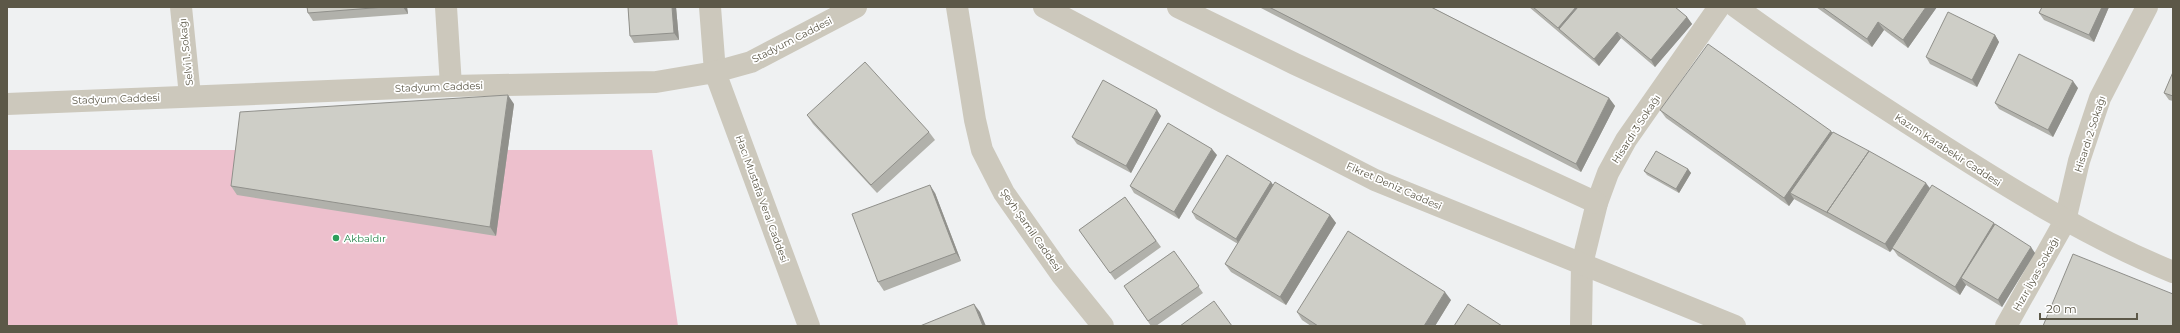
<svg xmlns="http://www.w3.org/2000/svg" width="2180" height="333" font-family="Montserrat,sans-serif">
<rect width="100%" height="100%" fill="#eff1f2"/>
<path fill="#edc0cd" d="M 7,150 L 652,150 L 678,326 L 7,326 Z"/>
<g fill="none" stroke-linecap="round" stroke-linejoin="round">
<path stroke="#ccc8bc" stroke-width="22" d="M 181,7 L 190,96
M 446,7 L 451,86
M 710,7 L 715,72
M 1581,326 L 1582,264 L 1597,203 L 1608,173 L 1626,140 L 1719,7
M 2006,326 L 2065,221 L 2079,161 L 2100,98 L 2147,7"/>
<path stroke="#ccc8bc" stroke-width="22" d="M 957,7 L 975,120 L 982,150 L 1004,193 L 1061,274 L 1103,326
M 1044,7 L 1223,102 L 1375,180 L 1735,326
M 1178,7 L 1295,64 L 1597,203
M 1736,7 C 1804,57 1874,102 1945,147 C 2019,194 2092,239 2173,272
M 715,72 L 809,326
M 7,104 L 451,86 L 656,82 L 715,72 L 751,62 L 856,7"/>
</g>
<path fill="#b1b1ab" d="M 307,7 L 407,7 L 408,14 L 313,21 L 308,13 Z
M 628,7 L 676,7 L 679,40 L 634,43 L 630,36 Z
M 1259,7 L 1431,7 L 1609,98 L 1615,106 L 1581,172 Z
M 1529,7 L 1675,7 L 1687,17 L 1692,24 L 1655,67 L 1621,38 L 1599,66 Z
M 1816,7 L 1937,7 L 1908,48 L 1884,30 L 1872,47 Z
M 2042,7 L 2109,7 L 2094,42 L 2044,20 L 2039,13 Z
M 1995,35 L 1999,42 L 1977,87 L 1930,64 L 1926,57 Z
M 2173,72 L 2173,101 L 2169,100 L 2164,93 Z
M 2078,88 L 2053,137 L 1999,109 L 1995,103 Z
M 514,104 L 496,236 L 237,195 L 231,186 Z
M 1660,110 L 1832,132 L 1930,188 L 1995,224 L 2035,253 L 2002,307 L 1966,285 L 1960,295 L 1898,256 L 1893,249 L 1890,252 L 1794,199 L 1789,206 L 1666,118 Z
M 807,115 L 929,132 L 935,140 L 877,193 L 813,124 Z
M 1161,116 L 1131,173 L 1077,144 L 1072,137 Z
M 1217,155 L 1179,219 L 1134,193 L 1130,186 Z
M 1688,169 L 1691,173 L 1679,193 L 1647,175 L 1644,171 Z
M 1271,182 L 1273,185 L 1330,215 L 1336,223 L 1286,305 L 1231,272 L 1225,264 L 1238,244 L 1196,219 L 1192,212 Z
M 935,193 L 961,261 L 884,291 L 878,282 Z
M 1125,197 L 1161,247 L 1115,280 L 1079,230 Z
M 1174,251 L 1203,293 L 1156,326 L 1151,326 L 1124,286 Z
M 1451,300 L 1435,326 L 1311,326 L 1302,320 L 1297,312 Z"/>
<path fill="#90908b" d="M 403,7 L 407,7 L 408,14 Z
M 672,7 L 676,7 L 679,40 L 674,33 Z
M 1576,7 L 1589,7 L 1559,29 L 1558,28 Z
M 1926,7 L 1937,7 L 1908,48 L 1903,40 Z
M 2102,7 L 2109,7 L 2094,42 L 2089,35 Z
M 1687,17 L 1692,24 L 1655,67 L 1651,60 Z
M 1878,22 L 1884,30 L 1872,47 L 1867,39 Z
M 1617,32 L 1621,38 L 1599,66 L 1594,59 Z
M 1995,35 L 1999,42 L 1977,87 L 1972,80 Z
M 2073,81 L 2078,88 L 2053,137 L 2048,130 Z
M 508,95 L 514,104 L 496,236 L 490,227 Z
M 1609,98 L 1615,106 L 1581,172 L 1576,164 Z
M 1157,110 L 1161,116 L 1131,173 L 1126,166 Z
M 1831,131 L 1837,139 L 1790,193 L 1794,199 L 1789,206 L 1784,198 Z
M 1212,149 L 1217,155 L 1179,219 L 1174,212 Z
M 1688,169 L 1691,173 L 1679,193 L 1676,189 Z
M 1271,182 L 1276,189 L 1240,246 L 1236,239 Z
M 1926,183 L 1932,191 L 1890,252 L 1885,244 Z
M 930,185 L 935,193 L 961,261 L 956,253 Z
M 1330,215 L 1336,223 L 1286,305 L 1280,297 Z
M 1994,223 L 1999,231 L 1961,278 L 1966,285 L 1960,295 L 1955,287 Z
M 2031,247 L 2035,253 L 2002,307 L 1998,300 Z
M 1445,292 L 1451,300 L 1435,326 L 1424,326 Z
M 974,304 L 980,312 L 986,326 L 983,326 Z"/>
<path fill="#cecec7" stroke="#90908b" d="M 307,7 L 385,7 L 308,13 Z
M 628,7 L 672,7 L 674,33 L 630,36 Z
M 1269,7 L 1431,7 L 1609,98 L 1576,164 Z
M 1533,7 L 1576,7 L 1558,28 Z
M 1578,7 L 1675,7 L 1687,17 L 1651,60 L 1617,32 L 1594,59 L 1559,29 Z
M 1822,7 L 1926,7 L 1903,40 L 1878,22 L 1867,39 Z
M 2042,7 L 2102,7 L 2089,35 L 2039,13 Z
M 1948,12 L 1995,35 L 1972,80 L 1926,57 Z
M 1708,44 L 1831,131 L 1784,198 L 1660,110 Z
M 2019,54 L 2073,81 L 2048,130 L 1995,103 Z
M 865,62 L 929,132 L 871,185 L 807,115 Z
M 2173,72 L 2173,96 L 2164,93 Z
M 1103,80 L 1157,110 L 1126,166 L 1072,137 Z
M 508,95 L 490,227 L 231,186 L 240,112 Z
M 1168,123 L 1212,149 L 1174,212 L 1130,186 Z
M 1833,132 L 1869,151 L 1827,212 L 1828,213 L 1790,193 Z
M 1656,151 L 1688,169 L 1676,189 L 1644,171 Z
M 1869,151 L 1926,183 L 1885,244 L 1827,212 Z
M 1227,155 L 1271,182 L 1236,239 L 1192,212 Z
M 1275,182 L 1330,215 L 1280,297 L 1225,264 Z
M 930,185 L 956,253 L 878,282 L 852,214 Z
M 1932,185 L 1994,223 L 1955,287 L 1892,248 Z
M 1125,197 L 1156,241 L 1110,273 L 1079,230 Z
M 1995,224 L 2031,247 L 1998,300 L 1961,278 Z
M 1348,231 L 1445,292 L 1424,326 L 1318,326 L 1297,312 Z
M 1174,251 L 1199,286 L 1148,321 L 1124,286 Z
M 2073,254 L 2173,294 L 2173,326 L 2043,326 Z
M 1214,301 L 1232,326 L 1180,326 Z
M 974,304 L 983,326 L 920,326 Z
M 1468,304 L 1502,326 L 1454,326 Z"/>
<circle fill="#2e9e5b" stroke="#fff" stroke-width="1.5" cx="336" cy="238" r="4"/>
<g text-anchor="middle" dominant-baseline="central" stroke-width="3.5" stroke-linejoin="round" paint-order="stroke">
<g font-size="10" fill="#5c5848" stroke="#fff">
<text transform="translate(792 40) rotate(-27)">Stadyum Caddesi</text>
<text transform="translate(186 52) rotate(-96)">Selvi 1. Sokağı</text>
<text transform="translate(439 87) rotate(-2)">Stadyum Caddesi</text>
<text transform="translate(116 99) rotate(-2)">Stadyum Caddesi</text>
<text transform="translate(1636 129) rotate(-57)">Hisardı 3 Sokağı</text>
<text transform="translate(2090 134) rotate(-72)">Hisardı 2 Sokağı</text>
<text transform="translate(1948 150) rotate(33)">Kazım Karabekir Caddesi</text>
<text transform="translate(1394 186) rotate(24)">Fikret Deniz Caddesi</text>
<text transform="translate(762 199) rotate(70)">Hacı Mustafa Veral Caddesi</text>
<text transform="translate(1031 230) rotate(55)">Şeyh Şamil Caddesi</text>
<text transform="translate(2036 274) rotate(-61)">Hızır İlyas Sokağı</text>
</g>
<g font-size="10" fill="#27864d" stroke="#fff" text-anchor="start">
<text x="344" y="238">Akbaldır</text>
</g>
</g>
<rect width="2180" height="333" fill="none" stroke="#5c5848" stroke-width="16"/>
<path d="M2040 313v6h97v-6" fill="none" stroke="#5c5848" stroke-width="2"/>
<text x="2046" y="313" font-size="12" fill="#5c5848" stroke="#ffffff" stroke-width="3" paint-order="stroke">20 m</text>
</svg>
